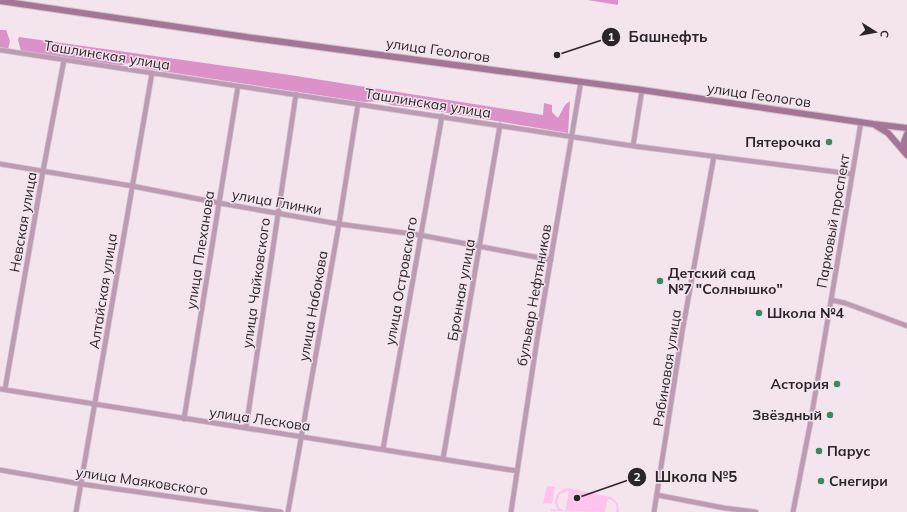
<svg xmlns="http://www.w3.org/2000/svg" width="907" height="512" font-family="Mulish,sans-serif">
<rect width="100%" height="100%" fill="#f3e4ee"/>
<path fill="#ffc4ee" fill-rule="evenodd" d="M 547,486 L 555,487 L 552,504 L 543,503 Z
M 567,488 L 611,497 L 618,504 L 619,512 L 616,512 C 618,505 615,500 608,499 L 605,512 L 551,511 L 551,509 L 558,510 C 553,501 555,491 567,488 ZM 567,491 L 569,491 L 565,512 L 559,508 L 557,501 L 560,494 Z"/>
<path fill="#dc91c8" d="M 588,0 L 618,0 L 618,5 Z
M 0,30 L 6,30 L 10,41 L 8,49 L 0,48 Z
M 19,37 L 290,75 L 543,115 L 544,103 L 552,105 L 552,112 L 558,118 L 565,105 L 570,101 L 568,133 L 418,108 L 391,105 L 382,101 L 364,102 L 142,68 L 135,61 L 119,66 L 21,51 L 18,40 Z"/>
<g fill="none" stroke-linecap="round" stroke-linejoin="round">
<g stroke="#cfc2cb" stroke-width="6">
<path id="minor" d="M 0,50 L 633,146 L 852,174
M 633,146 L 642,90
M 0,164 L 132,186 L 219,203 L 339,224 L 420,235 L 551,260
M 831,300 L 845,303 L 907,326
M 0,389 L 517,471
M 5,389 L 43,171 L 64,60
M 184,419 L 238,86
M 246,428 L 296,94
M 383,449 L 442,116
M 443,459 L 500,125
M 0,470 L 81,484 L 281,512
M 657,495 L 724,508 L 756,512
M 76,512 L 152,73
M 288,512 L 339,224 L 358,104
M 511,512 L 537,340 L 581,81
M 654,512 L 682,333 L 714,156
M 793,512 L 810,425 L 861,122"/>
</g>
<g stroke="#cfc2cb" stroke-width="8">
<path id="secondary" d="M 0,1 L 253,38 L 642,90 L 873,124 L 907,128
M 875,125 L 888,133 L 907,155
M 904,151 L 904,142 L 907,134"/>
</g>
<use href="#minor" stroke="#bd9bb3" stroke-width="4.5"/>
<use href="#secondary" stroke="#a57598" stroke-width="6"/>
</g>
<g fill="#378b5e" stroke="#f3e4ee" stroke-width="1.5">
<circle cx="829" cy="142" r="4"/>
<circle cx="660" cy="281" r="4"/>
<circle cx="759" cy="313" r="4"/>
<circle cx="837" cy="384" r="4"/>
<circle cx="830" cy="415" r="4"/>
<circle cx="819" cy="451" r="4"/>
<circle cx="821" cy="481" r="4"/>
</g>
<g text-anchor="middle" dominant-baseline="central" stroke-width="3" stroke-linejoin="round" paint-order="stroke">
<g font-size="14" fill="#2b2529" stroke="#f3e4ee">
<text transform="translate(438 50) rotate(8)">улица Геологов</text>
<text transform="translate(107 55) rotate(9)">Ташлинская улица</text>
<text transform="translate(759 95) rotate(8)">улица Геологов</text>
<text transform="translate(428 103) rotate(9)">Ташлинская улица</text>
<text transform="translate(277 202) rotate(10)">улица Глинки</text>
<text transform="translate(833 221) rotate(-80)">Парковый проспект</text>
<text transform="translate(23 222) rotate(-80)">Невская улица</text>
<text transform="translate(200 250) rotate(-81)">улица Плеханова</text>
<text transform="translate(401 281) rotate(-80)">улица Островского</text>
<text transform="translate(256 283) rotate(-82)">улица Чайковского</text>
<text transform="translate(461 290) rotate(-80)">Бронная улица</text>
<text transform="translate(103 291) rotate(-81)">Алтайская улица</text>
<text transform="translate(534 295) rotate(-80)">бульвар Нефтяников</text>
<text transform="translate(313 306) rotate(-80)">улица Набокова</text>
<text transform="translate(667 368) rotate(-81)">Рябиновая улица</text>
<text transform="translate(260 419) rotate(8)">улица Лескова</text>
<text transform="translate(142 481) rotate(8)">улица Маяковского</text>
</g>
<g font-size="14" font-weight="bold" fill="#2b2529" stroke="#f3e4ee" text-anchor="start">
<text x="821" y="142" text-anchor="end">Пятерочка</text>
<text x="668" y="273">Детский сад<tspan x="668" dy="16">№7 "Солнышко"</tspan></text>
<text x="767" y="313">Школа №4</text>
<text x="829" y="384" text-anchor="end">Астория</text>
<text x="822" y="415" text-anchor="end">Звёздный</text>
<text x="827" y="451">Парус</text>
<text x="829" y="481">Снегири</text>
</g>
</g>
<path fill="none" stroke="#2b2529" stroke-width="1.5" d="M557 55L611 37M577 498L637 477"/>
<g fill="#2b2529" stroke="#f3e4ee" stroke-width="1.5">
<circle cx="557" cy="55" r="4"/>
<circle cx="577" cy="498" r="4"/>
<circle cx="611" cy="37" r="10"/>
<circle cx="637" cy="477" r="10"/>
</g>
<g font-size="12" text-anchor="middle" font-weight="bold" fill="#fff">
<text x="611" y="41">1</text>
<text x="637" y="481">2</text>
</g>
<g font-size="15" text-anchor="middle" font-weight="bold" fill="#2b2529" stroke="#f3e4ee" stroke-width="3" stroke-linejoin="round" paint-order="stroke">
<text x="668" y="42">Башнефть</text>
<text x="696" y="482">Школа №5</text>
</g>
<g transform="translate(875 32) rotate(101)" stroke="#f3e4ee" stroke-width="3" paint-order="stroke">
<path d="M0-3L7 15L0 10L-7 15Z" fill="#2b2529"/>
<text y="-6" font-size="11" font-weight="bold" text-anchor="middle" fill="#2b2529">С</text>
</g>
</svg>
